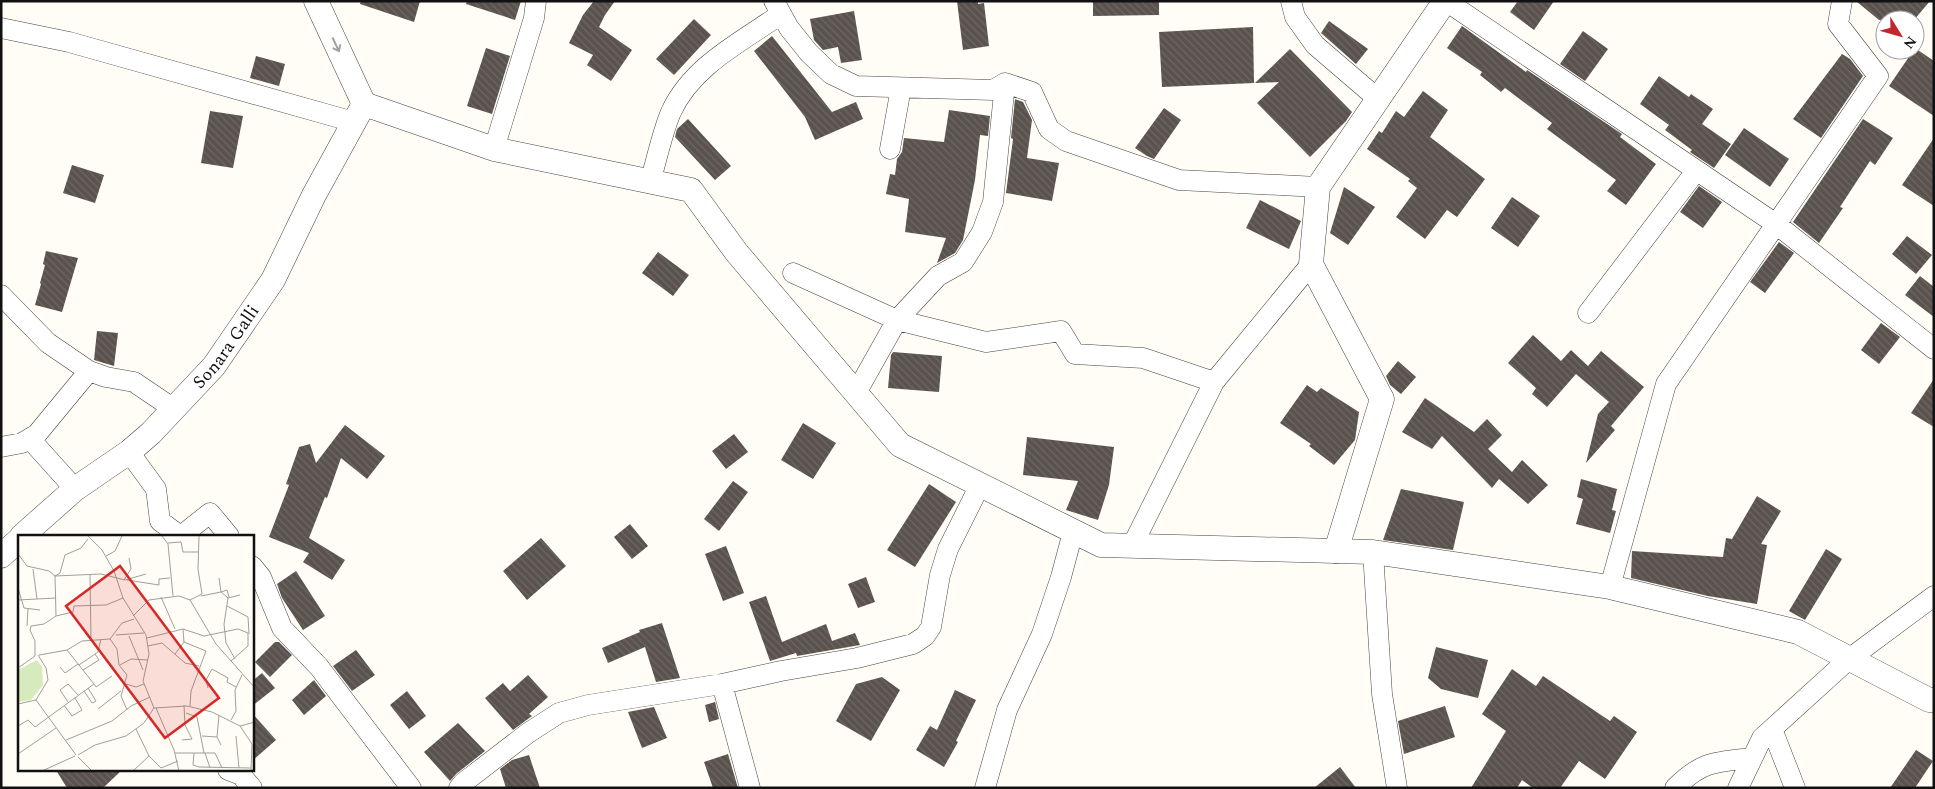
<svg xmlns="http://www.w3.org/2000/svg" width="1935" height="789" font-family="Spectral,serif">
<defs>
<pattern id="building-back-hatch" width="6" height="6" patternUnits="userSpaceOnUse" patternTransform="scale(1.25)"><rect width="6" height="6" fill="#5a524d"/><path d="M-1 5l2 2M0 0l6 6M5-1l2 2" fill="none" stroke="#6d6662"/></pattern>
</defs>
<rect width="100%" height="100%" fill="#fffdf5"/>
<path fill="url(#building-back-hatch)" d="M 361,1 L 420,1 L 414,22 L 360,4 Z
M 467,1 L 521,1 L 515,20 L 466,4 Z
M 594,1 L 615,1 L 605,15 L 599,27 L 632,50 L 611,81 L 587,65 L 593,55 L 569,43 L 583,15 Z
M 957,1 L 978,1 L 978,4 L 984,3 L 989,46 L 963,50 Z
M 1093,1 L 1159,1 L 1159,15 L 1093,16 Z
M 1518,1 L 1554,1 L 1534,30 L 1510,12 Z
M 1856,1 L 1930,1 L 1914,20 L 1879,20 Z
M 854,11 L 862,60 L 841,63 L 838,47 L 823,50 L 814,40 L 810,19 Z
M 694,19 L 711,35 L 674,75 L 656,59 Z
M 1329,21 L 1368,49 L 1356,64 L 1321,33 Z
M 1462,26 L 1526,72 L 1527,70 L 1622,134 L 1620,137 L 1656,164 L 1626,205 L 1607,191 L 1616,180 L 1547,129 L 1552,123 L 1505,88 L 1501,92 L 1480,75 L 1482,72 L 1447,48 Z
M 1253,27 L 1254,83 L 1162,87 L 1159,32 Z
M 1583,31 L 1608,49 L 1585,81 L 1560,64 Z
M 772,36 L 832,112 L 856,102 L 863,119 L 815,140 L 805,117 L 754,51 Z
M 486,48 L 510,56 L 492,114 L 467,106 Z
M 1915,48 L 1934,61 L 1934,116 L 1889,86 Z
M 1290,49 L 1352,112 L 1346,121 L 1310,157 L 1257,103 L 1279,82 L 1255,83 Z
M 1842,54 L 1850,59 L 1863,76 L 1821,138 L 1793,119 Z
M 256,56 L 285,64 L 279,86 L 250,78 Z
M 1659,76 L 1689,97 L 1691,94 L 1713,109 L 1702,124 L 1731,144 L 1714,168 L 1690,152 L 1692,150 L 1665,130 L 1669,125 L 1640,104 Z
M 1423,91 L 1448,110 L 1430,137 L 1485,179 L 1457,217 L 1447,210 L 1425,239 L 1396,217 L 1417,188 L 1408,181 L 1410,179 L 1367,149 L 1379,131 L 1382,133 L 1396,111 L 1404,117 Z
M 1015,99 L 1023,102 L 1032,120 L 1027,158 L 1059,163 L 1052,201 L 1006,193 L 1013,139 L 1011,138 Z
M 1164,108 L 1181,120 L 1154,159 L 1147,156 L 1135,148 Z
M 949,110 L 990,116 L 988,136 L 980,135 L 975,180 L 963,240 L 955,253 L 937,263 L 946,238 L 905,232 L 909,199 L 886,194 L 890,174 L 895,175 L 897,159 L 902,152 L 904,138 L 944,142 Z
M 210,111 L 243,116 L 233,168 L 201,163 Z
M 688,119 L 731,166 L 715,180 L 675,137 L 677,129 Z
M 1863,119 L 1893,138 L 1875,165 L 1870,161 L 1840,207 L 1843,208 L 1819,243 L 1793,222 Z
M 1744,128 L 1789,159 L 1770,187 L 1725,155 Z
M 1934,138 L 1934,206 L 1902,185 Z
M 72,165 L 104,175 L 95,203 L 63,193 Z
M 1699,186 L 1722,202 L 1703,228 L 1680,212 Z
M 1344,187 L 1375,207 L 1348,245 L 1330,233 Z
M 1512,197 L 1540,216 L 1518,247 L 1491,228 Z
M 1260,200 L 1301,221 L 1289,249 L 1246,228 Z
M 1907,236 L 1932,255 L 1916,274 L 1892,254 Z
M 1779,242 L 1794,253 L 1765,293 L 1750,282 Z
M 46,251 L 78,258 L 62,312 L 35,305 L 41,284 L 40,283 L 45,265 L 43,264 Z
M 658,252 L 689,275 L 673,296 L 642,273 Z
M 1920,276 L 1934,287 L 1934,317 L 1905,295 Z
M 1881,323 L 1900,337 L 1879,364 L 1861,350 Z
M 97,331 L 118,333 L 114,366 L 94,360 Z
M 1533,335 L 1561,361 L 1571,350 L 1588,366 L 1601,351 L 1644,387 L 1611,426 L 1615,430 L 1586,463 L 1598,414 L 1609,402 L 1576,374 L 1547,407 L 1532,394 L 1536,388 L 1508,363 Z
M 893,352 L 942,356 L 939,392 L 888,388 L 891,355 Z
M 1398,361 L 1416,377 L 1401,394 L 1390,385 L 1386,376 Z
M 1934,379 L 1934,427 L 1911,413 Z
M 1307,385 L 1317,392 L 1321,388 L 1359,412 L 1355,440 L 1334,465 L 1309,446 L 1311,444 L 1280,423 Z
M 1425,398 L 1474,432 L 1487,419 L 1502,435 L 1488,449 L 1512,472 L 1522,460 L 1548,485 L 1528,504 L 1499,479 L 1492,488 L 1442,436 L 1432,449 L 1402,432 Z
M 803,423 L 836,443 L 813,479 L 781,460 Z
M 345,425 L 385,456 L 367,479 L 341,458 L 327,498 L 325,497 L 309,538 L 345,560 L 332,580 L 303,562 L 309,553 L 269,537 L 289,485 L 286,484 L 299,447 L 310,444 L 316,463 Z
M 734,434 L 748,452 L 726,469 L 712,451 Z
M 1027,437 L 1114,447 L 1109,485 L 1098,520 L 1066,510 L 1078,481 L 1023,475 Z
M 1581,479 L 1617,489 L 1612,510 L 1616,511 L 1610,533 L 1576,524 L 1583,499 L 1577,497 Z
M 733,481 L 748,492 L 719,531 L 704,519 Z
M 929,484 L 956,502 L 915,567 L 887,550 Z
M 1401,489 L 1464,502 L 1453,550 L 1383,540 Z
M 1757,496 L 1781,511 L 1761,544 L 1767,545 L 1757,604 L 1708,596 L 1631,578 L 1632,551 L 1723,557 L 1726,538 L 1732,539 Z
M 630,524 L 648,546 L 632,559 L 614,537 Z
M 541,538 L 566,566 L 527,600 L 503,571 Z
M 726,546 L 744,593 L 723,601 L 705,554 Z
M 1826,549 L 1842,559 L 1805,620 L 1789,611 Z
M 296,571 L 325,616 L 303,630 L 282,598 L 277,584 Z
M 866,577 L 875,602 L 858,608 L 848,584 Z
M 766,596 L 782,642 L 826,624 L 832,641 L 855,633 L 860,645 L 797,656 L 796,653 L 770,661 L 749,602 Z
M 662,623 L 680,678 L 656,682 L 645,647 L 608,663 L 602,648 L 640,632 L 639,630 Z
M 275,642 L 279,642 L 292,655 L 270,677 L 255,662 Z
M 1436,647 L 1488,660 L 1478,698 L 1441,689 L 1428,678 Z
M 356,650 L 375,675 L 352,691 L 333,666 Z
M 1512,669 L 1536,686 L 1543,676 L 1610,721 L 1614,716 L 1637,732 L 1605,779 L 1579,761 L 1560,788 L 1533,788 L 1522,780 L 1517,788 L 1471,788 L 1506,731 L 1482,714 Z
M 262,673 L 275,688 L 252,706 L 252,681 Z
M 528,675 L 548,697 L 529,714 L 532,716 L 513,730 L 485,698 L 503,683 L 510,691 Z
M 882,677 L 900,690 L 871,741 L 836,721 L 856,684 Z
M 314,680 L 326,696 L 304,715 L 292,700 Z
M 955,690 L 976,700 L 956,741 L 958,742 L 944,767 L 916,750 L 930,726 L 937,730 Z
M 407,691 L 426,716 L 409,729 L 390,705 Z
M 715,702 L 719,719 L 709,722 L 705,705 Z
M 1445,706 L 1455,737 L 1404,754 L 1398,721 Z
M 654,707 L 667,738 L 642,748 L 628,712 Z
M 252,713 L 276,740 L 252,761 Z
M 458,723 L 485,751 L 456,774 L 450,781 L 424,752 Z
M 1916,750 L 1933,761 L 1915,788 L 1890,788 Z
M 728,754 L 738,788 L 713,788 L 704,762 Z
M 529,755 L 540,788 L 506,788 L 500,769 L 512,760 Z
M 1340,767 L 1356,788 L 1314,788 Z
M 56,770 L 122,770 L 103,788 L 67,788 Z"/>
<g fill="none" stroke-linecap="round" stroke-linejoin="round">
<g stroke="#444" stroke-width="21">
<path id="minor" d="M 774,1 L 789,28 L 809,53 L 831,74 L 856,86 L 993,90 L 1005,83 L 1032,92 L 1049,129 L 1066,141 L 1179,180 L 1318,187
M 1291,1 L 1295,17 L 1315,45 L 1378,99
M 1446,1 L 1776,224 L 1934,349
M 1,28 L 69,42 L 354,122
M 494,149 L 534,18 L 536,1
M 890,149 L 901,88
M 650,182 C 657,159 662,133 671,112 C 692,66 741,42 781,14
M 793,273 L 897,320 L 986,342 L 1061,331 L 1075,354 L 1143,358 L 1214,382
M 1,295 L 48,343 L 89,371 L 106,377 L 134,382 L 174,409
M 1588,313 L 1696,171
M 856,393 L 897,320 L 938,276 L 963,262 L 982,232 L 993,202 L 1005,83
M 30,439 L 75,489
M 1,447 L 22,443 L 37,434 L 89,371
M 129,452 L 156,489 L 160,521 L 180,536
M 181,536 L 210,513 L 229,536
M 1132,546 L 1214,382 L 1311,264
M 1373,552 L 1382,694 L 1397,788
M 252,566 L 261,577 L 282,628 L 319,667 L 411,788
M 1610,587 L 1666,384 L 1878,76 L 1838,24 L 1842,1
M 722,684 L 750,788
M 1772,729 L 1795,788
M 228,770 L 241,775 L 252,788
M 459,788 L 463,783 L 528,733 L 559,713 L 588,705 L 722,684 L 781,671 L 857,658 L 913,644 L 925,636 L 931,627 L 940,575 L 948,549 L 980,485
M 985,788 L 1007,710 L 1042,634 L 1061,577 L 1073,532
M 1675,788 C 1702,761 1715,762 1752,758
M 1738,788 L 1762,738 L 1849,659 L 1934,596"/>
</g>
<g stroke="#444" stroke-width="25">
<g id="tertiary">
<path d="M 316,1 L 364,104"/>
<path d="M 364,104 L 494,149 L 691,190 L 737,253 L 900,445 L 1101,545 L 1373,552 L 1610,587 L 1798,632 L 1929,700 L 1934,700"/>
<path id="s1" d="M 22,536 L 75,489 L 129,452 L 151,433 L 214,366 L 273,280 L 314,195 L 364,104"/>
<path d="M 1336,551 L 1382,399 L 1311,264 L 1318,187 L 1445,1"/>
<path d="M 1,556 L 19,540"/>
</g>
</g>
<use href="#minor" stroke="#fff" stroke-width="20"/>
<use href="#tertiary" stroke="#fff" stroke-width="24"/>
</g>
<defs><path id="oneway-shaft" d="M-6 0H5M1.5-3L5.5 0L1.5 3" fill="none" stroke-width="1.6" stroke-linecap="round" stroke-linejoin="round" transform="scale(1.25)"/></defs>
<use stroke="#a0a0a0" href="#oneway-shaft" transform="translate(336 45) rotate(65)"/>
<g text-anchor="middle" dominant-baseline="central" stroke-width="5" stroke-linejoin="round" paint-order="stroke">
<g font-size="18" fill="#111" stroke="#fff">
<text stroke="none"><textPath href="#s1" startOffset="280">Sonara Galli</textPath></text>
</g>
</g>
<g transform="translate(18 535)">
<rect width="236" height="236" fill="#fffdf5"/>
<path d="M 19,125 L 24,132 L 25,150 L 13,165 L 0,167 L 0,135 Z" fill="#d5ebbd"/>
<path fill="none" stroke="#a09f9a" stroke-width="1" d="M 70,1 L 84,15 L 96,36 L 105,63 L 128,100 L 131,119 L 125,146 L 136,173M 144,1 L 150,9 L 155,61M 150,8 L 163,7 L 165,17 L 181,17M 0,19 L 9,31 L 31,36 L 37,41 L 38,81 L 26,89 L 13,91 L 12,95 L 17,106 L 17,121M 88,21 L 97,16 L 104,1M 15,34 L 19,64M 72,40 L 73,105M 37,41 L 83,39 L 107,45 L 128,39M 37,41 L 42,38 L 47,20 L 63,13 L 70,4M 201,43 L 203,57 L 209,55 L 211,62M 106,45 L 113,34 L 111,23M 109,45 L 141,50 L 141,44 L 152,43M 0,53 L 6,73 L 22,75M 183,61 L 203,57 L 210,63M 143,62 L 157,94M 0,65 L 38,63M 172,65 L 184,59 L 180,34 L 181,1M 209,71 L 230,82 L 231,99M 38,81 L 55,77 L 56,71 L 88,70 L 105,63M 115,81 L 131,65 L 161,61 L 172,65 L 198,109 L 237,153M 9,91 L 10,73M 165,94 L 186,101 L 220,94 L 230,98 L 230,111 L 213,126M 98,100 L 126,98M 111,101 L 125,135M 129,103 L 165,94 L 166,107 L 188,116 L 173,156 L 172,171M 92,104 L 99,114 L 101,130 L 109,140 L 103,161 L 109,175M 130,111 L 144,108 L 167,128 L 181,131M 157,119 L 166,107M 21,120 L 49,115 L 64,106 L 92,104 L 104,88 L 116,84M 217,124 L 208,108 L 206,89 L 210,63 L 222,60M 61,130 L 80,117 L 83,104M 102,130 L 113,124 L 130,125M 42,132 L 47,138 L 60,129M 0,133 L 17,121M 65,135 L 81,125 L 77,119M 76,149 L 78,152 L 94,141M 108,149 L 118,152 L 126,149M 190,153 L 188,145 L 194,134 L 210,143 L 209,147 L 218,152M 66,156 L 74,168 L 78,166 L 70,153M 18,165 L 58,220M 50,167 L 42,155 L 50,149 L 60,160M 0,169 L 18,165 L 30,145 L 28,133 L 20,120M 46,170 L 54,181 L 64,175 L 57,163M 136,173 L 169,171 L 194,177 L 222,191 L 234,209 L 233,236M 138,173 L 156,215 L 161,236M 80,174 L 103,156M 168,178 L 179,182 L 186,218M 201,180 L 199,202 L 203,210M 213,185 L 218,176 L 217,155 L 224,140M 0,191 L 10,185 L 17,192 L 76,149 L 49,115M 222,191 L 237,187M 118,194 L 131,221M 184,201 L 199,202M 218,201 L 221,233M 48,205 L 94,186 L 113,171 L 132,162M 164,205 L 174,204 L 167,190 L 166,170M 157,218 L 197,218 L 204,233M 176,218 L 175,230 L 181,232 L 233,233M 187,218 L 192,233M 0,219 L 38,193M 60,220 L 77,210 L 108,201 L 126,188 L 136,173M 60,222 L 74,236M 24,236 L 57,221M 115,236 L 131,221 L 143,233 L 160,226"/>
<path fill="#d62828" fill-opacity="0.15" stroke="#d62828" stroke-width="2.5" d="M 102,31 L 201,163 L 147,203 L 48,71 Z"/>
<rect width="236" height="236" fill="none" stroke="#111" stroke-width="2.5"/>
</g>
<rect width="1935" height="789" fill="none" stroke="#111111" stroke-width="5"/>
<g transform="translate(1900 35) rotate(127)"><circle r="24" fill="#ffffff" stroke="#a0a0a0"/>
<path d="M0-4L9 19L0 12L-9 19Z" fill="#c4262e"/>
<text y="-8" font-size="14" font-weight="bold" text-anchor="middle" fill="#111111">N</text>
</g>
</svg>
